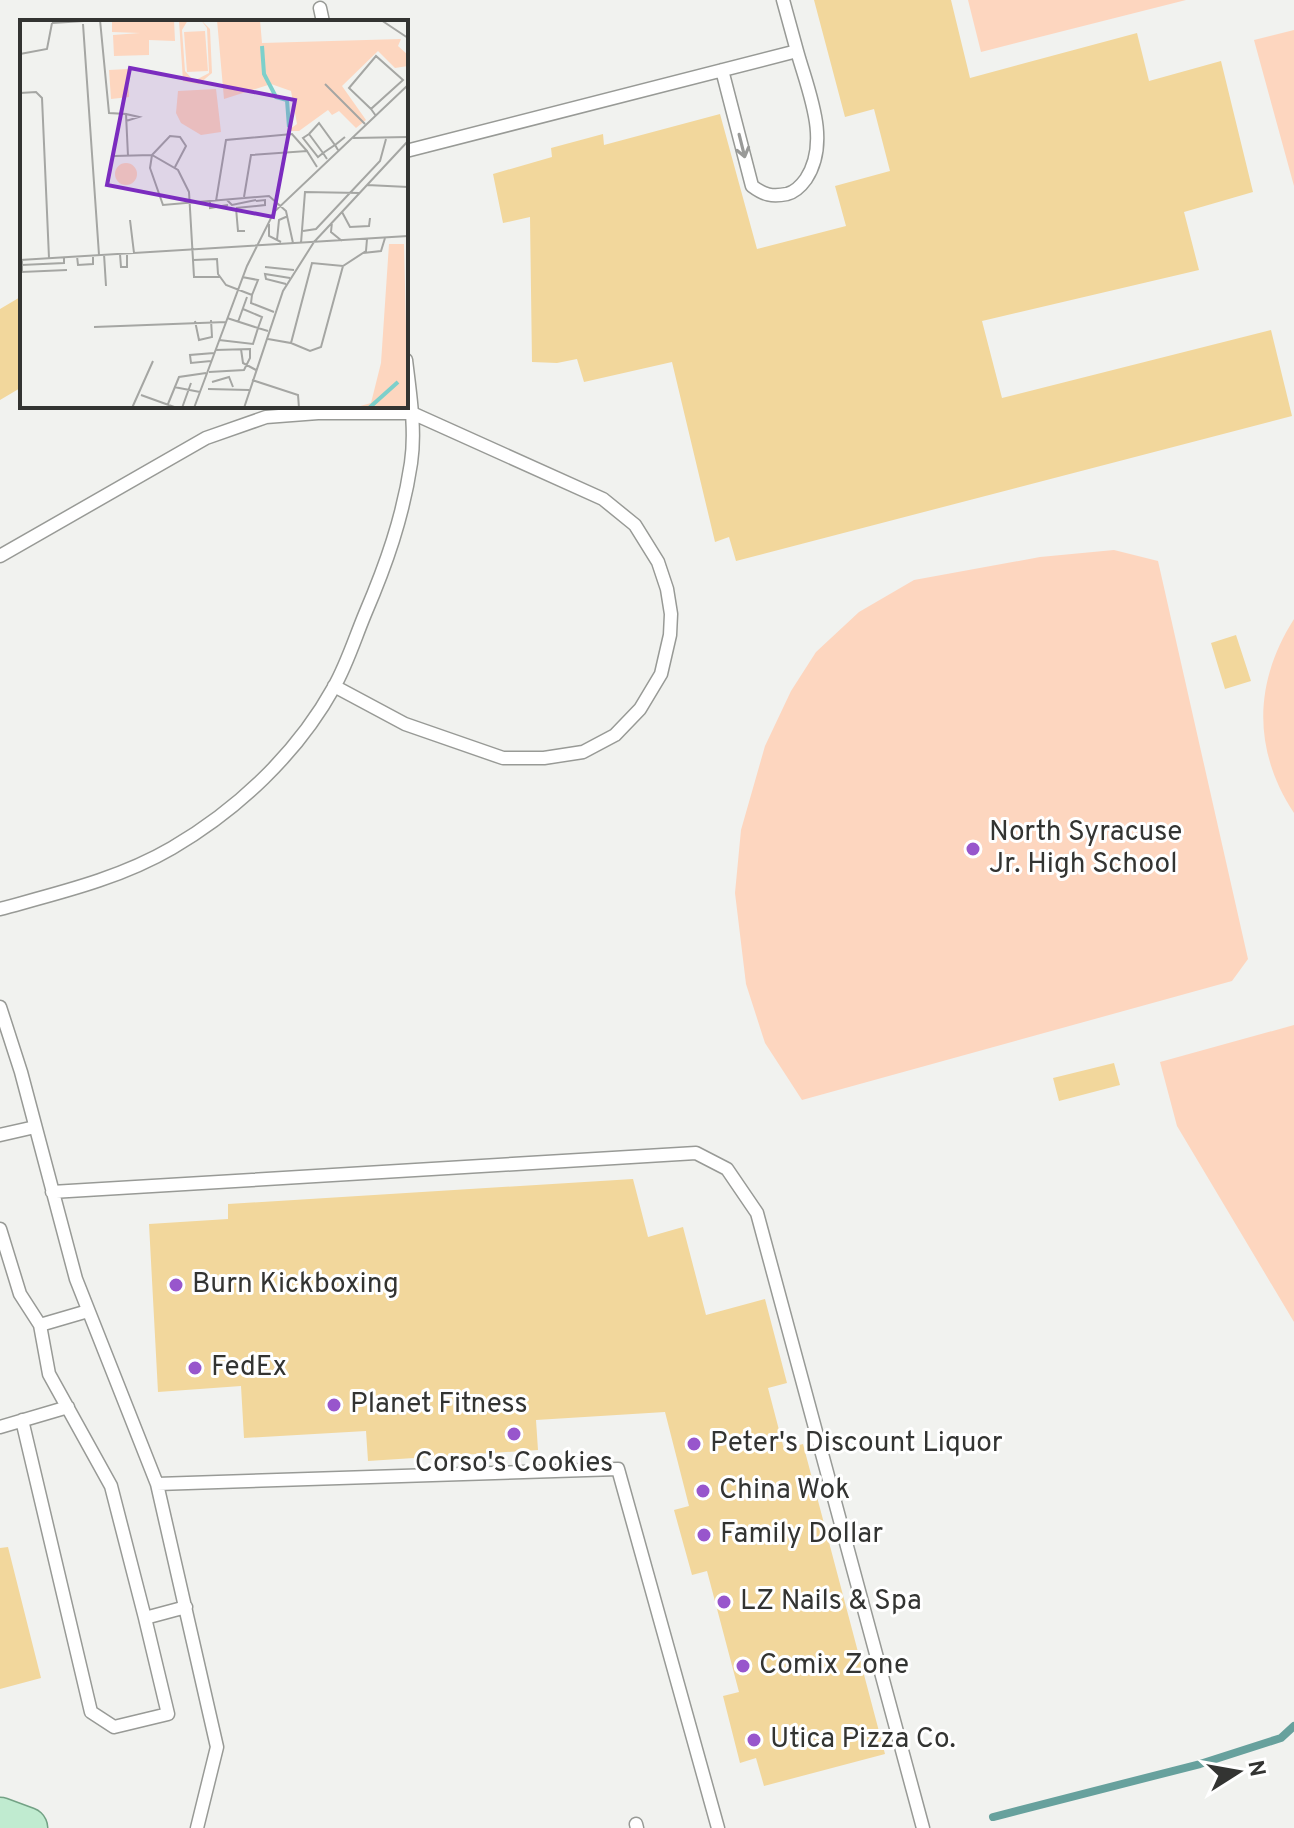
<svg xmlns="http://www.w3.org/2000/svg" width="1294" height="1828" font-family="Overpass,sans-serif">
<rect width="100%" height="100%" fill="#f1f2ef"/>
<path fill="#fdd6bf" d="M 968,0 L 1186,0 L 981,52 Z
M 1294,30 L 1294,186 L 1254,40 Z
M 1114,550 L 1158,561 L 1248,959 L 1232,981 L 802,1100 L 765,1043 L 746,984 L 735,893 L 741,830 L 765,746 L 791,691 L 816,652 L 859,612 L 914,580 L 1040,557 Z
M 1294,619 L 1294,813 C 1252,749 1254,682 1294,619 Z
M 1294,1025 L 1294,1322 L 1177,1126 L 1160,1062 Z"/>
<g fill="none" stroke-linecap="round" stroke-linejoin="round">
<path stroke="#67a19d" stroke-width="8" d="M 993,1817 L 1200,1764 L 1281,1738 L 1294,1726"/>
</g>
<path fill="#f2d79c" d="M 814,0 L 951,0 L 970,78 L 1137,33 L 1149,81 L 1221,61 L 1253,192 L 1184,212 L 1199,270 L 982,321 L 1002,398 L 1271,330 L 1292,416 L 736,561 L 729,537 L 715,542 L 672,362 L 584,382 L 577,359 L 557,363 L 532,362 L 530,217 L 503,223 L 493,174 L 552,157 L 551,148 L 603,134 L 604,145 L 720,114 L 757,249 L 846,226 L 835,186 L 890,171 L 874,109 L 845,117 Z
M 22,296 L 22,387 L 0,400 L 0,309 Z
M 1236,635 L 1251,681 L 1225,689 L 1211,643 Z
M 1114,1063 L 1120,1085 L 1059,1101 L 1053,1078 Z
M 633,1179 L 648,1237 L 683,1227 L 706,1315 L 765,1299 L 787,1383 L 768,1388 L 784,1449 L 803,1444 L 885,1754 L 764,1786 L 756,1758 L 740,1763 L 723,1696 L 739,1692 L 707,1571 L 692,1575 L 674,1510 L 689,1506 L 665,1412 L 536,1420 L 538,1450 L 368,1461 L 366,1431 L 244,1438 L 241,1386 L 158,1392 L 149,1224 L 228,1219 L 228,1204 Z
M 8,1547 L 41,1678 L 0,1689 L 0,1548 Z"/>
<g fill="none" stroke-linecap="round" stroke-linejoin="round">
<g stroke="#989a96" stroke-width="15">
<path id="lane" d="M 320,8 L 323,22
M 722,70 L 752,186 C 764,195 772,197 787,194 C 795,192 801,186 806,179 C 831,141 808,91 797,51
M 406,151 L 797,51 L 783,0
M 0,556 L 206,438 L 266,417 L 318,413 L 412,413 L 603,499 L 635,525 L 658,562 L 667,589 L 671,614 L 670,635 L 661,674 L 640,709 L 615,735 L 583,752 L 544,758 L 503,758 L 405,724 L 334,686
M 0,909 C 58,893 119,879 172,848 C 237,810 297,754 334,687 C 347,664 355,638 365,614 C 386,565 403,517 411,463 C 416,430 410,394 406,360
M 0,1007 L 21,1072 L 76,1279 L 157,1484 L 217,1747 L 197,1828
M 0,1135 L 35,1127
M 52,1192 L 696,1153 L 727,1169 L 757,1213 L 923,1828
M 0,1229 L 20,1294 L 40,1325
M 88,1311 L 40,1325 L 49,1374 L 111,1486 L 145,1618 L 186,1607
M 22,1420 L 91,1712 L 114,1727 L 168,1714 L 145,1618
M 0,1427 L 68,1407
M 157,1484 L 618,1469 L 718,1828
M 636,1824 L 637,1828"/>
</g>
<g stroke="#73a285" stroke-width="43">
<path id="primary" d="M 0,1818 L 27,1828"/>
</g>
<use href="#lane" stroke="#fff" stroke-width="12"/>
<use href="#primary" stroke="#c0ebd0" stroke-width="40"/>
</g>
<defs><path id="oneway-shaft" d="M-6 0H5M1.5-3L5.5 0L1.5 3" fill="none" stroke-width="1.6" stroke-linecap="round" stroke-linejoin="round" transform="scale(2)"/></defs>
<use stroke="#999a98" href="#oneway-shaft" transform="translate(742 146) rotate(76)"/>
<g fill="#9856cc" stroke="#fff" stroke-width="3">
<circle cx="973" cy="849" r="8"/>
<circle cx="176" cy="1285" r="8"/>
<circle cx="195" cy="1368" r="8"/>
<circle cx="334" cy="1405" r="8"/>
<circle cx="514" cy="1434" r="8"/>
<circle cx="694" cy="1444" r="8"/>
<circle cx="703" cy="1491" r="8"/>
<circle cx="704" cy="1535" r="8"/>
<circle cx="724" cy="1602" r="8"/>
<circle cx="743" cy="1666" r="8"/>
<circle cx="754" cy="1740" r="8"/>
</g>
<g text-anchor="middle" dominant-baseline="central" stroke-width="6" stroke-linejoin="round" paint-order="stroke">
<g font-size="28" fill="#333432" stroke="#fff" text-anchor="start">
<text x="989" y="833">North Syracuse<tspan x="989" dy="32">Jr. High School</tspan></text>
<text x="192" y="1285">Burn Kickboxing</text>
<text x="211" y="1368">FedEx</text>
<text x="350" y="1405">Planet Fitness</text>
<text x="710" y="1444">Peter's Discount Liquor</text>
<text x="514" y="1464" text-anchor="middle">Corso's Cookies</text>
<text x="719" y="1491">China Wok</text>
<text x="720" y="1535">Family Dollar</text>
<text x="740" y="1602">LZ Nails &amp; Spa</text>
<text x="759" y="1666">Comix Zone</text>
<text x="770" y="1740">Utica Pizza Co.</text>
</g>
</g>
<g transform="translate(20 20)">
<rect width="388" height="388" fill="#f1f2ef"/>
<path d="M 92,0 L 154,0 L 155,21 L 129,20 L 129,35 L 94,36 L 93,15 L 120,13 L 92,12 ZM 168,0 L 162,10 L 165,51 L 174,61 L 189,53 L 187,8 L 181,0 L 190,9 L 192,53 L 179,64 L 163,61 L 159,1 ZM 197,0 L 240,0 L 242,23 L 381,19 L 378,26 L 388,35 L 388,46 L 375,48 L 358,31 L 322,66 L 346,100 L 336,108 L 319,91 L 312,95 L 308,90 L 279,111 L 267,111 L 277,104 L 271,71 L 251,64 L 204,79 ZM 185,11 L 188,51 L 167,52 L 164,12 ZM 108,49 L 109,77 L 91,79 L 89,50 ZM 196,69 L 201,112 L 181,115 L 161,103 L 156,93 L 158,71 ZM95 154a11 11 0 1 1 22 0a11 11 0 1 1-22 0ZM 369,224 L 384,224 L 388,388 L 333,388 L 351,383 L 361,343 Z" fill="#fdd6bf"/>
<path fill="none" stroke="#7dd0cb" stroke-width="4" d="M 242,26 L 244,54 L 256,77 L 267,80 L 269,107M 349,388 L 378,362"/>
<path fill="none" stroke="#a5a6a3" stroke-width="2" d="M 80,0 L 89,93 L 106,94 L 108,136M 361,0 L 388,18M 32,3 L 80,0M 63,4 L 79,235M 0,34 L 27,29 L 32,3M 305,64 L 345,104M 0,73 L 16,72 L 22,78 L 29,238M 351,89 L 329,68 L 356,36 L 383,60 L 351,89 L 356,96M 106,94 L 119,97 L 106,101M 289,114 L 299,103 L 315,125 L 325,117M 333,118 L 388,117M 94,136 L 132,135 L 158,150 L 169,172 L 174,257 L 200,257M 307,139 L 303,133 L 289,114 L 283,118 L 298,137 L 303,133 L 315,125 L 318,130M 155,147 L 166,126 L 160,117 L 150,116 L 132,135 L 130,148 L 143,185 L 249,176 L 266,191 L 273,223M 347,165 L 388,167M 224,177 L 231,135 L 287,131 L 297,147M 207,180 L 212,185 L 236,180M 196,181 L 206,120 L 272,114 L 287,131M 190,182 L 190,188 L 208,185M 216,188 L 245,185 L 245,180 L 236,181M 216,188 L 218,211 L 225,211M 322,192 L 330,207 L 349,206 L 350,198M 110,200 L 114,233M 312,202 L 311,212 L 322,221M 249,204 L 249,216 L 261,222M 283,211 L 296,209 L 360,141 L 366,119M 257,220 L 259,200 L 268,196M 294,222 L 388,121M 281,223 L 285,172 L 340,173M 343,233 L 361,231 L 365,218M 84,234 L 86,266M 100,234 L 101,247 L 107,247 L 107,233M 57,236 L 58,245 L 73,244 L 73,235M 2,239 L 2,245 L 44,243 L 44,237M 0,240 L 388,216M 173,240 L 197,239 L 198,254 L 206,265 L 232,275 L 231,283 L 254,292M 2,245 L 2,252 L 47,250M 245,247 L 274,250M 222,257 L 238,260 L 232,275M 266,264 L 246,259 L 245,254 L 270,258M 207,298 L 238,308 L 242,297 L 223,289M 175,301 L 179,320 L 192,317 L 191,300M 218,302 L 227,277M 74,307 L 206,302M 248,319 L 271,323 L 292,243 L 323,246 L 346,231 L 347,219M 199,320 L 233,324 L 238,308 L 248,311M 271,323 L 290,331 L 301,327 L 323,246M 221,329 L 223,343 L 236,350M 191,341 L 171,343 L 170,335 L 194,333M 189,352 L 224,350 L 230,338 L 230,329 L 195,330M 232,360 L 278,375 L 279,388M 192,362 L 209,357 L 213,367M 154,367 L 180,372M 188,369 L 229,370M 121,375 L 157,388M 148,384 L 159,357 L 186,353M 112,388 L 133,341M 162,388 L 171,363M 174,388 L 227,246 L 254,192 L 388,65M 224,388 L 263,271 L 294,222"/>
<path fill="#7b2cbf" fill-opacity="0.15" stroke="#7b2cbf" stroke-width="4" d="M 110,48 L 275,80 L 253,197 L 87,165 Z"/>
<rect width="388" height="388" fill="none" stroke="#333432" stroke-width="4"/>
</g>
<g transform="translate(1238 1772) rotate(79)" stroke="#ffffff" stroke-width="6" paint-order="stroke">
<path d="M0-6L14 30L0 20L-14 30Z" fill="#333432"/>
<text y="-12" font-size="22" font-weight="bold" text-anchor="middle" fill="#333432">N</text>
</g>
</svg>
